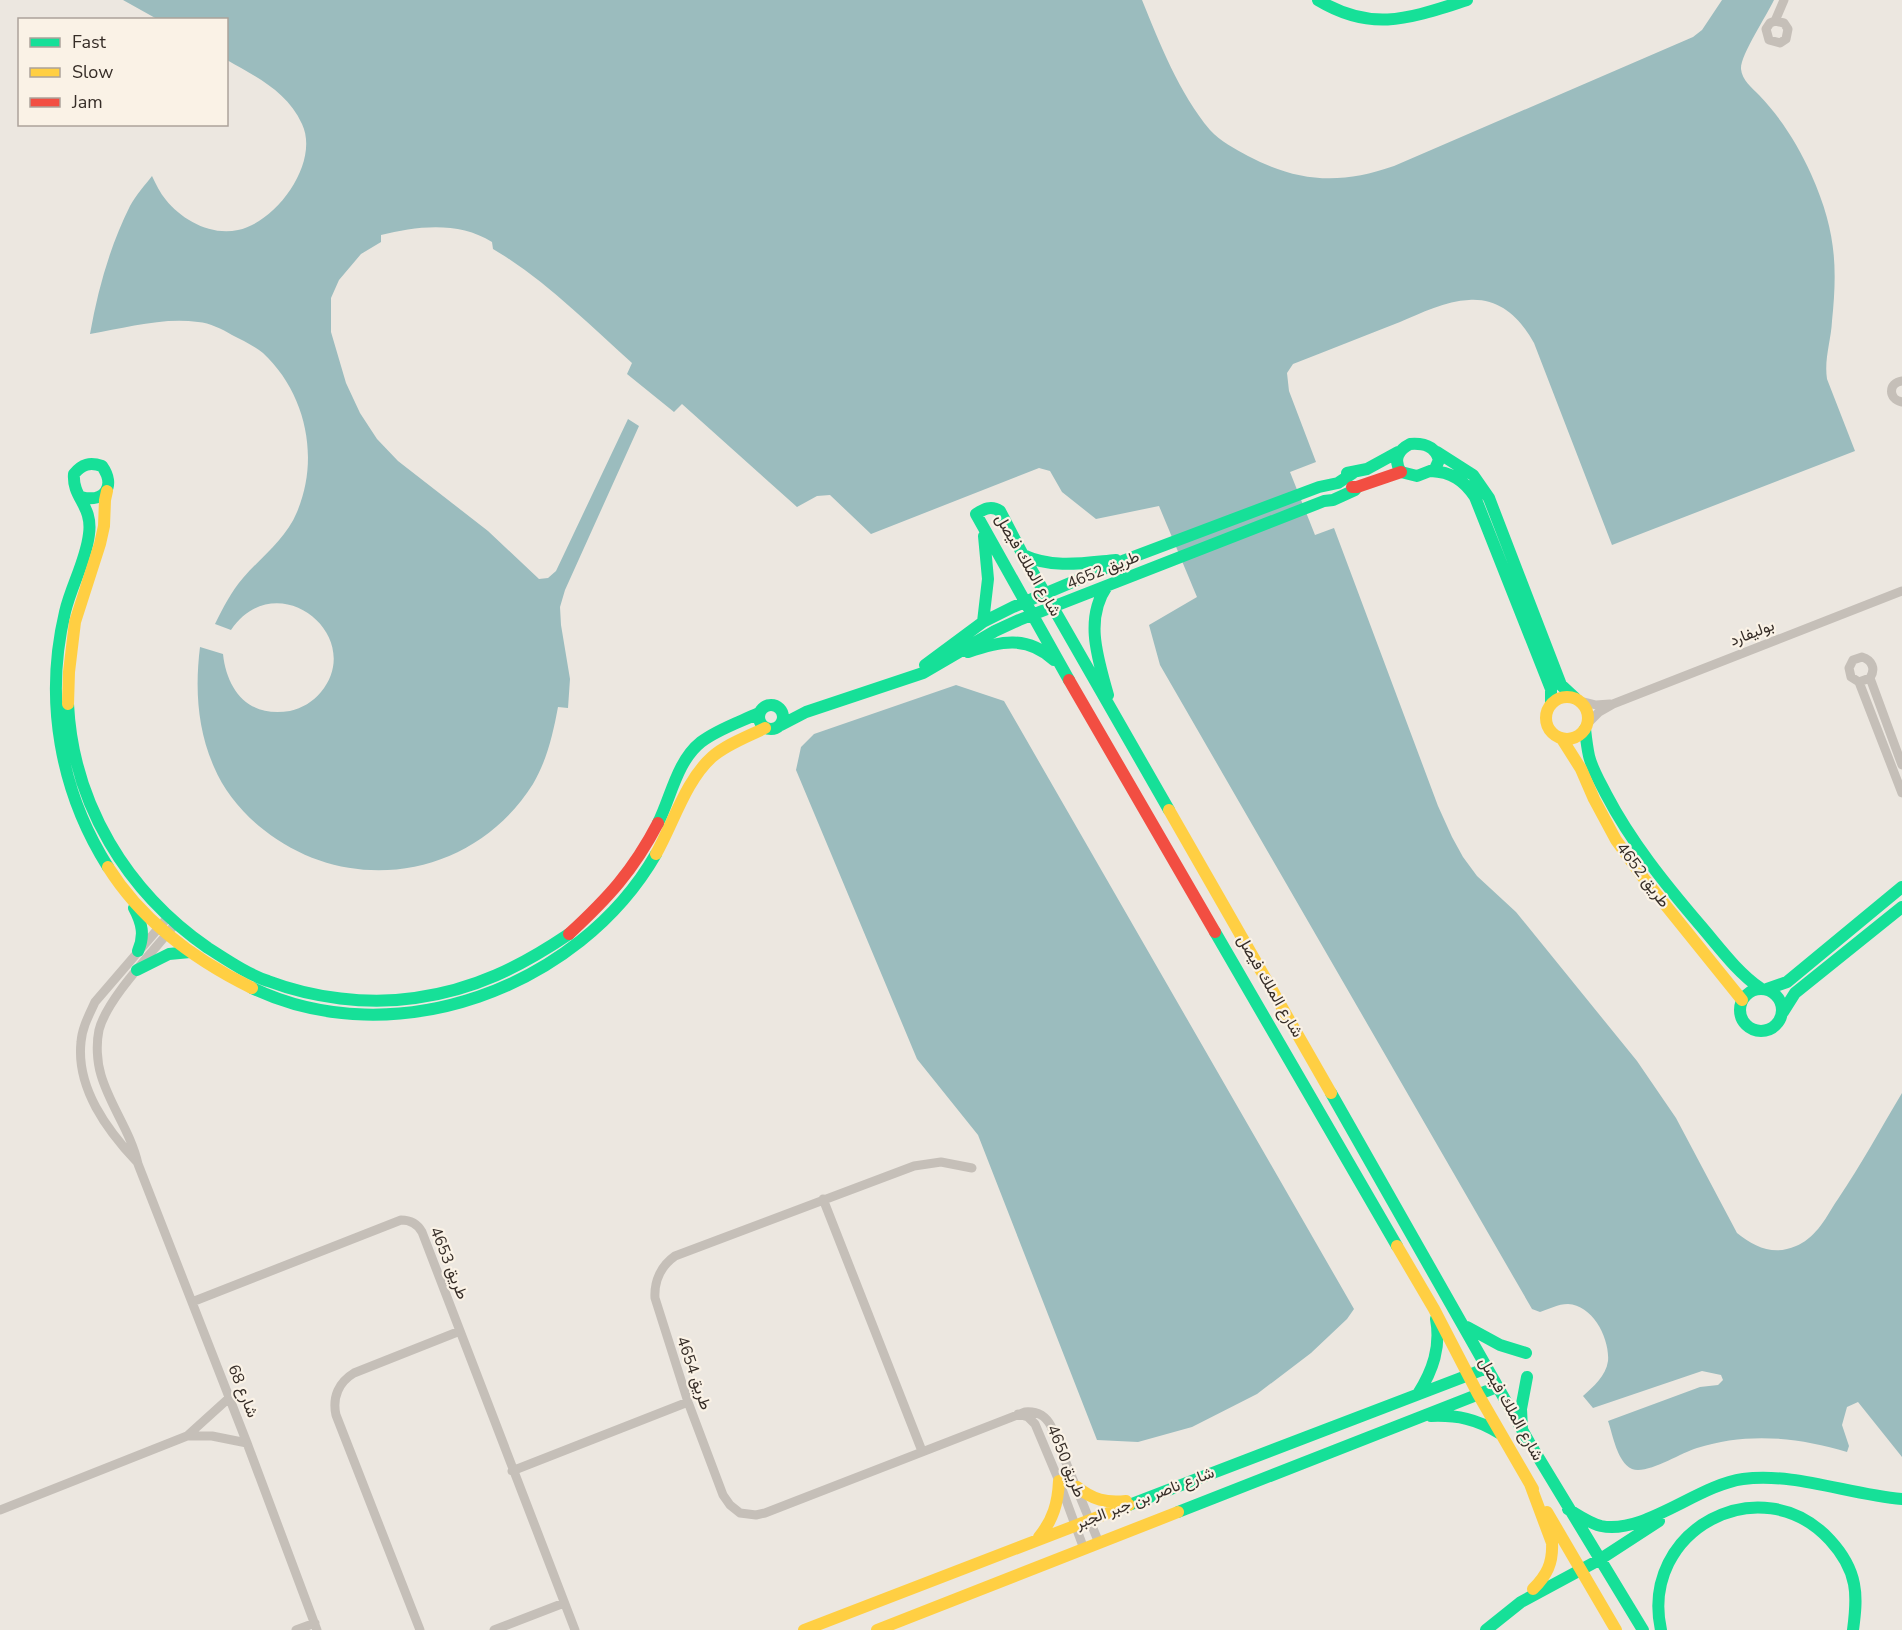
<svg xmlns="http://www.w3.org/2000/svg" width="1902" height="1630" font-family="'Nunito Sans',Vazirmatn,sans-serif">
<rect width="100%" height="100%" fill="#ece7e0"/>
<path fill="#9bbcbe" d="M 123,0 L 1142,0 C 1160,44 1179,93 1210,130 C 1220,141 1235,149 1248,156 C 1298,182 1340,185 1394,166 L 1693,37 L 1702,30 L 1722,0 L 1774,0 C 1767,15 1740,56 1741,69 C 1742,80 1752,88 1759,95 C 1781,118 1798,145 1811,174 C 1835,228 1838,263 1832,321 C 1831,341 1824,359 1827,379 L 1855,451 L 1612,545 L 1534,343 C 1520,318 1500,298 1469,300 C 1446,301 1421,313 1400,322 C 1364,336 1329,350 1293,364 L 1287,373 L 1289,391 L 1316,462 L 1290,472 L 1315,535 L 1334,528 L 1438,806 L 1452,837 L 1463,857 L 1477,876 L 1516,912 L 1637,1061 L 1676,1118 L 1737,1233 C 1754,1247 1774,1256 1796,1246 C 1804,1243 1812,1236 1818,1229 C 1825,1221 1831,1209 1838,1199 C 1861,1165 1881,1128 1902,1093 L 1902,1457 L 1858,1402 L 1847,1407 L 1842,1425 L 1849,1446 L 1847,1452 C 1797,1437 1747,1432 1697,1448 C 1680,1453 1647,1475 1632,1469 C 1617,1462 1613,1435 1608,1421 L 1700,1387 L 1718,1385 L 1723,1380 L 1721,1375 L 1702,1371 L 1593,1408 L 1583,1396 C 1593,1387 1606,1376 1608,1361 C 1610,1339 1593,1305 1568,1304 C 1558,1304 1549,1309 1540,1312 L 1532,1309 L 1160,665 L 1149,625 L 1197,597 L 1159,506 L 1096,519 L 1062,492 L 1050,471 L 1039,468 L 871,534 L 830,495 L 817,496 L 797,507 L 682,404 L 674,412 L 627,374 L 632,363 C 588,324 544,279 493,249 L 492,242 C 459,221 417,226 381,235 L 381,242 L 361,254 L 339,280 L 331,298 L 331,332 L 346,383 L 360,413 L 377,439 L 398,461 L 488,531 L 539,579 L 548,578 L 556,571 L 628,419 L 639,426 L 565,590 L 560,607 L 561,625 L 570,679 L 568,708 L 558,707 C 553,734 547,760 533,784 C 474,878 350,898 264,830 C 243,814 224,791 214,767 C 197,728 195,688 200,647 L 223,654 C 227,691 249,718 290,711 C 302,708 313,702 321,692 C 367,636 277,563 231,630 L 215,624 C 223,608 231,592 243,578 C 262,556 286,539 297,512 C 320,458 306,393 263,353 C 254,346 242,340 232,335 C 222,329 210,323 198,322 C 163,317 125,328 90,334 C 98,289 110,246 130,206 C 136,195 145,185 152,176 C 156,184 160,193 166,200 C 182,220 211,236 238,230 C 277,222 320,162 302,124 C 287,91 256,77 227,60 L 226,20 L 157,19 Z
M 956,685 L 1004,701 L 1354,1309 L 1347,1319 L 1311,1353 L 1257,1394 L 1192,1427 L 1138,1442 L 1097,1440 L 978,1135 L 917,1059 L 796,770 L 801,747 L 814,734 Z"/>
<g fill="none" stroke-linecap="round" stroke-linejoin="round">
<path stroke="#c5bfb8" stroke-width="9" d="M 1775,21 L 1784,23 L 1788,29 L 1786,39 L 1780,43 L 1769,40 L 1766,29 L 1770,23 L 1775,21 L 1784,0
M 1902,381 C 1888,383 1888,399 1902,402
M 1870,678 L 1859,682 L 1851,677 L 1849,668 L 1853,660 L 1862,657 C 1872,660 1876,669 1870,678 L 1902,765
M 1859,682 L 1902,793
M 1580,701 L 1596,705 L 1610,704
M 1588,723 L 1599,712 L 1613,704 L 1902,591
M 176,923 C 155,950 107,998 99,1030 C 96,1044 97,1062 101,1075 C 110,1106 131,1132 138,1164 L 247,1443 L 317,1630
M 137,1162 C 107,1130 76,1088 81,1042 C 82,1028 89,1015 95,1002 L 169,916
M 972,1168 L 941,1162 L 914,1166 L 675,1256 C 661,1266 654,1281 655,1298 L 688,1402 L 723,1495 L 730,1505 L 740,1513 L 756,1515 L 765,1513 L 1025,1412 C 1037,1411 1045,1415 1051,1426 L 1099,1543
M 823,1199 L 922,1451
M 192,1302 L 401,1220 C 410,1220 417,1223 422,1232 L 575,1630
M 1018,1414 L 1028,1417 L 1035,1424 L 1059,1481 L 1084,1549
M 187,1436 L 212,1436 L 247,1443
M 512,1471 L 688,1402
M 0,1510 L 187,1436 L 229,1398
M 296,1630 L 315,1623
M 420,1630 L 336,1415 C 332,1397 339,1382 354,1373 L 460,1331
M 494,1630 L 564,1603"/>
<path stroke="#16e098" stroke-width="12" d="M 1318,0 C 1373,33 1410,18 1467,0
M 1410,444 C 1424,443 1435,446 1439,460 L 1435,469 L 1417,476 L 1401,472 C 1393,460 1398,450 1410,444 Z
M 1437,452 L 1473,475 L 1489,498 L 1561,685 L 1575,698
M 1431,471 C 1451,472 1464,480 1475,497 L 1551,689 L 1551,703
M 1347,473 L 1367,469 L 1398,452
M 81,497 C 105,503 116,486 102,466 C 90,462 82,464 74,474 C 72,498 93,505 89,534 C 86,561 71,586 65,612 C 44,700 60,791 108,867
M 1023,555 C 1053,569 1084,563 1116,560
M 1107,586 C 1084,619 1098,659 1108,695
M 983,622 L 988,579 L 984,536
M 968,652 C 1000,641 1027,635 1054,660
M 925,665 L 983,622 L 1013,607 L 1125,560 L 1319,487 L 1338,483 L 1353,473
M 1069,680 L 976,514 C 984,509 991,505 1000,511 L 1023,555 L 1169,810
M 68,704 C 73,804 127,892 208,948 C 227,960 247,974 268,981 C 313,998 367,1005 415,998 C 474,990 520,967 569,934
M759 717a12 12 0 1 1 24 0a12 12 0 1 1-24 0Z
M 781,725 L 806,712 L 923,673 L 995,631 L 1019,620 L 1324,501 L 1333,500 L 1355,490 L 1357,487
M 1585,729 C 1586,738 1587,747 1589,756 C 1592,769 1600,782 1606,794 C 1631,842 1665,884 1700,925 C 1719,947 1736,971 1760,988
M 658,823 C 671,797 677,761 701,742 C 718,729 740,722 759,713
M 134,908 C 142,923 145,935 138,951
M 1215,932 L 1397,1246
M 137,970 L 169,954 L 190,952
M 252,988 C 394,1056 579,988 656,854
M1740 1010a21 21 0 1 1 42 0a21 21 0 1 1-42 0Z
M 1767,989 L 1787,982 L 1902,887
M 1783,1012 L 1795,993 L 1902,907
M 1331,1093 L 1529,1442 L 1643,1630
M 1467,1327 L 1500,1345 L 1526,1353
M 1418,1394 C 1433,1370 1441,1347 1436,1319
M 1431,1416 C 1457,1415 1477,1419 1499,1433
M 1522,1429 L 1521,1409 L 1527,1377
M 1129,1505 L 1487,1368
M 1568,1509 C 1578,1515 1589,1523 1601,1526 C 1644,1535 1698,1485 1743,1479 C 1794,1472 1850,1495 1902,1499
M 1178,1512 L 1497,1387
M 1486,1630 L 1521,1602 L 1599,1560 L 1659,1521
M 1661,1630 C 1639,1530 1761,1465 1830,1540 C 1841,1552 1851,1568 1854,1584 C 1857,1599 1855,1615 1853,1630"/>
<path stroke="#ffcf43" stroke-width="12" d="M1546 718a21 21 0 1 1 42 0a21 21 0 1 1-42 0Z
M 68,704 L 69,672 L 75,622 L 100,544 L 104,526 L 105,500 L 107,491
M 1562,739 L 1581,769 L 1594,799 L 1616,840 L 1642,876 L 1742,1000
M 1169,810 L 1331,1093
M 656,854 C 673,824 686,780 712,757 C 727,744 747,737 765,728
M 108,867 C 142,921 195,960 252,988
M 1397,1246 L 1434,1309 L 1478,1394 L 1533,1489
M 1530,1484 L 1552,1543 C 1553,1563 1547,1575 1533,1589
M 1077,1487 C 1093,1500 1106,1503 1126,1501
M 1547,1512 L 1616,1630
M 1039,1537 C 1053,1520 1058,1503 1059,1481
M 804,1630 L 1129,1505
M 877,1630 L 1178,1512"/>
<path stroke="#f24e42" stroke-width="12" d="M 1352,487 L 1357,487 L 1401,472
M 1069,680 L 1215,932
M 569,934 C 608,898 633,871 658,823"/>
</g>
<g text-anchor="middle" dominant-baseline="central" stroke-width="4.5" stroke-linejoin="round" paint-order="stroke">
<g font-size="16" fill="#362d27" stroke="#faf2e6">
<text transform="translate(1028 565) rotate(60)">شارع الملك فيصل</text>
<text transform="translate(1103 570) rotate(-22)">طريق 4652</text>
<text transform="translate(1752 633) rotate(-21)">بوليفارد</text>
<text transform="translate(1643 875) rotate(53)">طريق 4652</text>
<text transform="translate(1270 986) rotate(60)">شارع الملك فيصل</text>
<text transform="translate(449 1263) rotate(68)">طريق 4653</text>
<text transform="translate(694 1373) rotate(71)">طريق 4654</text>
<text transform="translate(243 1391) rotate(68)">شارع 68</text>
<text transform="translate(1511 1409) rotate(61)">شارع الملك فيصل</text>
<text transform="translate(1066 1461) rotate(68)">طريق 4650</text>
<text transform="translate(1145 1498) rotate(-21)">شارع ناصر بن جبر الجبر</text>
</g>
</g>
<rect x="18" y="18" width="210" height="108" fill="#faf2e6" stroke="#aca39a" stroke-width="1.5"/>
<rect x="30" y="38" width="30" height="9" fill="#16e098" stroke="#aca39a" stroke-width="1.5"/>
<text x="72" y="48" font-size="18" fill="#362d27">Fast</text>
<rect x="30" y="68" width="30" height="9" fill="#ffcf43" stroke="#aca39a" stroke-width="1.5"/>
<text x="72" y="78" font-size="18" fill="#362d27">Slow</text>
<rect x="30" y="98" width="30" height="9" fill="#f24e42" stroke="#aca39a" stroke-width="1.5"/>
<text x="72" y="108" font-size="18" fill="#362d27">Jam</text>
</svg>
